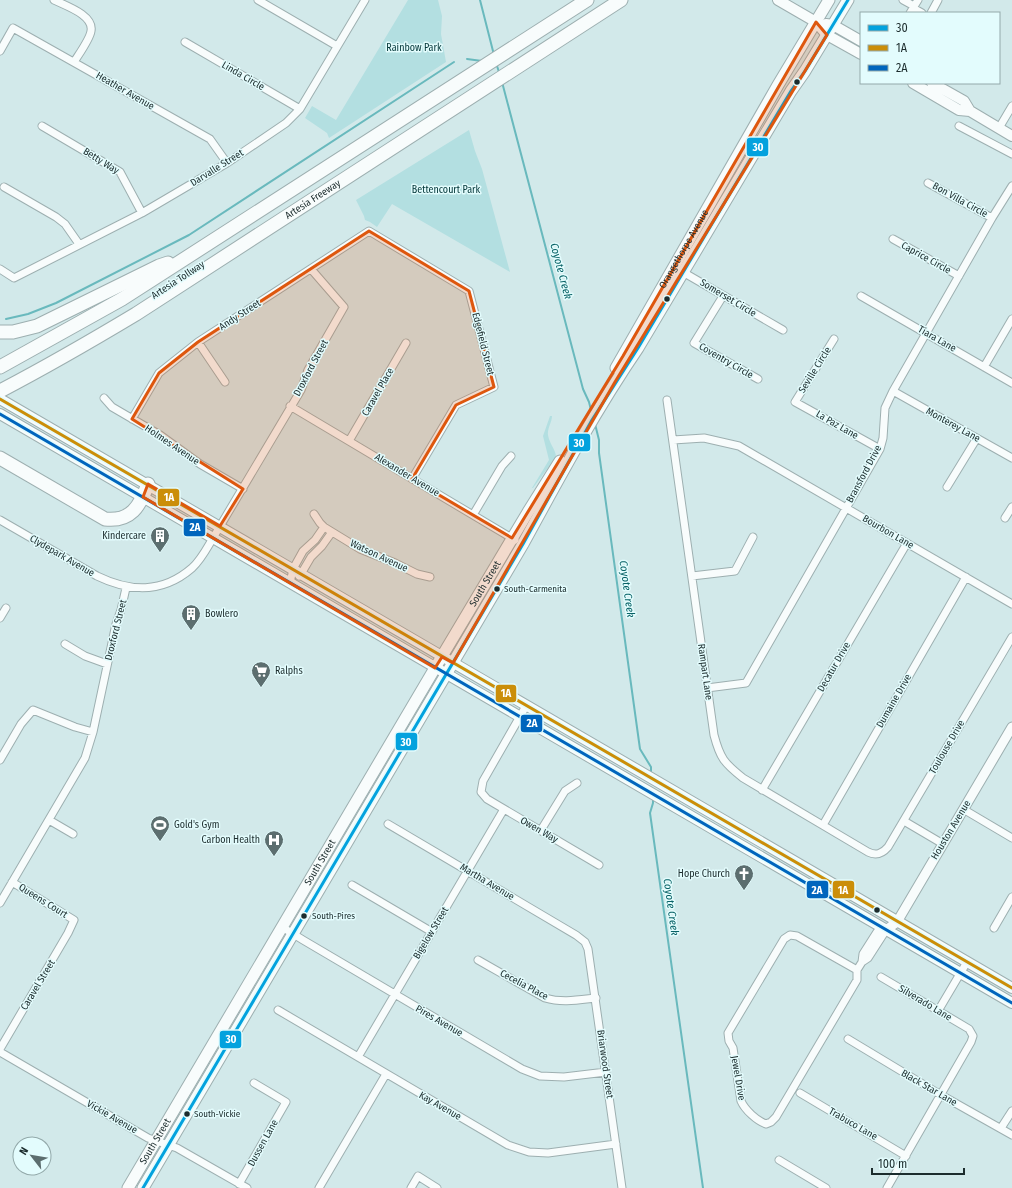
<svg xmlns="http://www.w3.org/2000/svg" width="1012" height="1188" font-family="'Fira Sans Condensed',sans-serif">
<rect width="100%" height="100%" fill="#d2e9ea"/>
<path fill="#b3dfe1" d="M 408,0 L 438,0 L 442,16 L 441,34 L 446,62 L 329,138 L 327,133 L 305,118 L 312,106 L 336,120 Z
M 469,130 L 475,151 L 482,169 L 510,272 L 392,204 L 377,227 L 370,222 L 365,220 L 364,216 L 356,200 Z
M 550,416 L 552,416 C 552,422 547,429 548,435 C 549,443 556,450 556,457 L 533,488 L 532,488 L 549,460 L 543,436 Z"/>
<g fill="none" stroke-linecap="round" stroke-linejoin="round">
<path stroke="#69b9bd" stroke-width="2" d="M 480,0 L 494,55
M 467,59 L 482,61
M 496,63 L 499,72
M 502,82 L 583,389 L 589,402 L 592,414
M 6,319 L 28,314 L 56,303 L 189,235 L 454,62
M 595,424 L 599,440 L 599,453 L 640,749 L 651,767 L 651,775
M 653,797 L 653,803 L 650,813 L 703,1188"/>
<g stroke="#9dafb0" stroke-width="9">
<path id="minor" d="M 54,0 C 66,6 94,15 91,31 C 90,39 79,54 74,62
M 258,0 L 337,46
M 903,0 L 914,6
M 913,8 L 922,13
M 910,13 L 918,0
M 931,13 L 938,0
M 185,42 L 300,109
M 0,51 L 13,28 L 210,139 L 227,163
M 42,126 L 120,172 L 142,213
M 959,126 L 1012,154
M 999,128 L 1012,106
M 928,183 L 992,218
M 4,187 L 56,217 L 65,224 L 79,244
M 893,239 L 959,276
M 0,269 L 14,278 L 142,213 L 227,163 L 286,123 L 300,109 L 365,0
M 681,271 L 783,330
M 723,296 L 694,343 L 758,379
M 861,296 L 1012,383
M 834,339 L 795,402 L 880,449
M 198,342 L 225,382
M 984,367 L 1012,319
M 893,391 L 1012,458
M 104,398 L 112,407 L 160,435 L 200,464 L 243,489
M 667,400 L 714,735 C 720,758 724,763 743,778 L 868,852 C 876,856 882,854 888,847 L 1012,637
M 290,406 L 515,540
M 132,419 L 159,373 L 198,342 L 369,231 L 469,291 L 494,387 L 456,405 L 412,479
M 673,440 L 704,438 L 739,446 L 1012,604
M 349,441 L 406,343
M 947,487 L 977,438
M 314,514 L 320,523 L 324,527 L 360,549 L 395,563 L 417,574 L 430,577
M 473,515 L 502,466 L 511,456
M 1005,518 L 1012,507
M 0,520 L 97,576 C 130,592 162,594 192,568 C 201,560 207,548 213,538 L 301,390 L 308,370 L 344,307 L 311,269
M 299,576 L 301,574 L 311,557 L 322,546 L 332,532
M 692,576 L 735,571 L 753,537
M 290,583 L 293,569 L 303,551 L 315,540 L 324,527
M 0,618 L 6,608
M 65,644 L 85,656 L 107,664
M 707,688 L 746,683 L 880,449 L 883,438 L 885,408 L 893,391 L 992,218 L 1012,186
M 526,706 L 483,781 L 481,792 L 487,799 L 599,865
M 0,760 L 21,724 L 33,710 L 75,727 L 93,732
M 762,790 L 907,543
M 963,809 L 1012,838
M 49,820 L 73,834
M 904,821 L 943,844
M 388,824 L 576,935 L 585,942 L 588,949 L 622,1188
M 823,825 L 966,577
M 541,830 L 565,791 L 577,783
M 352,885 L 432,932
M 0,903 L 85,758 L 93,732 L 116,624 L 121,610 L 126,588
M 282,927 L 303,940 L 522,1069 L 540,1076 L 564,1077 L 606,1072
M 994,928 L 1012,897
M 478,960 L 545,998 C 562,1003 578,1000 596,998
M 862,962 L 868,958 L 886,930
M 857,970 L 797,936 L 790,935 L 784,939 L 728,1033 L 729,1041 L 733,1048 L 741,1101 C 745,1110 757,1121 766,1124 L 771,1122 L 776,1117 L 857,980 L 857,970 L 862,962 L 863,954 L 877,932 L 886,930
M 881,977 L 969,1029 L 973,1036 L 971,1042 L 887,1188
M 278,1010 L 508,1145 L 529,1152 L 548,1153 L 616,1144
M 938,1011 L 967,962
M 848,1039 L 941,1095 L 1012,1135
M 0,1049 L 68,933 L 74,920 L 12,882
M 0,1052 L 148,1138 L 177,1148 L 247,1188
M 358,1057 L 504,809
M 800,1093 L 906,1156
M 1001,1128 L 1012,1111
M 779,1160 L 826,1188
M 239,1184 L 286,1102 L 254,1083
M 319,1188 L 386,1074
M 411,1188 L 418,1176 L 437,1188"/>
</g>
<g stroke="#9dafb0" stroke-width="11">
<path id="tertiary" d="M 886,930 L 897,922 L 1012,727"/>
</g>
<g stroke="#9dafb0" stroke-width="12">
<path id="secondary" d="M 778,0 L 816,22 L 827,35 L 861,54
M 826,24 L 833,25 L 861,41
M 913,83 L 959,110 L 970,111 L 1012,136
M 932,83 L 964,101 L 970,111
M 0,399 L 1012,988
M 0,414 L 1012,1003"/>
</g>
<g stroke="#9dafb0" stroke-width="13">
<g id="primary">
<path id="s1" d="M 616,368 L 778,85 L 829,0"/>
<path id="s2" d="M 128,1188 L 435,668 L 528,512 L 560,461"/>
<path d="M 143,1188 L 523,544 C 559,478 595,411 638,348 L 791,91 L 805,71 L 848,0"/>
</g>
</g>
<g stroke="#9dafb0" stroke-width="15">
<g id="motorway">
<path d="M 0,332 L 13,332 L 37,326 L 159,266 L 168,263"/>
<path d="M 0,367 L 122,299 L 587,0"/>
<path id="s3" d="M 0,391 C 46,367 91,341 136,314 L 621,0"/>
<path d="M 0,458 L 105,519 C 131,522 140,506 148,484"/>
</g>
</g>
<use href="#minor" stroke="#f8fcfc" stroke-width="7"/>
<use href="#tertiary" stroke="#f8fcfc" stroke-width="9"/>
<use href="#secondary" stroke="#f8fcfc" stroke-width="10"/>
<use href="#primary" stroke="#f8fcfc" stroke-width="11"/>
<use href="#motorway" stroke="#f8fcfc" stroke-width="13"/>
<g stroke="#e3fcfd" stroke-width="6">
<path id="bus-1" d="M 143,1188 L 523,544 L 592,420 L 638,348 L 791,91 L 805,71 L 848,0"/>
</g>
<g stroke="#e3fcfd" stroke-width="6">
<path id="bus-2" d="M 0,399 L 1012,988"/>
</g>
<g stroke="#e3fcfd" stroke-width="6">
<path id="bus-3" d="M 0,414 L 1012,1003"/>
</g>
<use href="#bus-1" stroke="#03a2de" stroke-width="3"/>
<use href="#bus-2" stroke="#cb8e09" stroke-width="3"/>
<use href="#bus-3" stroke="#0065bd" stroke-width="3"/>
</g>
<path fill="#de570e" fill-opacity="0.2" stroke="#de570e" stroke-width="3" stroke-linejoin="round" d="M 816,22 L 827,35 L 615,382 L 453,663 L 442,657 L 435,668 L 143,497 L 148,484 L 220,526 L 243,489 L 132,419 L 159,373 L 198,342 L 369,231 L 469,291 L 494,387 L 456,405 L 412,479 L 512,538 L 623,356 Z"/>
<defs>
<g id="building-pin" transform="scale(1)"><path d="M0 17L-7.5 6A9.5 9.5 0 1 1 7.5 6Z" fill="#5c6e6f" stroke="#e3fcfd"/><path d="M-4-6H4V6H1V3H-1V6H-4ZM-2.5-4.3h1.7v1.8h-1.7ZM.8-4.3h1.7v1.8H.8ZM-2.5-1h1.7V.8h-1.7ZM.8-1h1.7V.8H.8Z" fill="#fff"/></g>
<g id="supermarket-pin" transform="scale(1)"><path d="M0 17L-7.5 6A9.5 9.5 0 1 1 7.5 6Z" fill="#5c6e6f" stroke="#e3fcfd"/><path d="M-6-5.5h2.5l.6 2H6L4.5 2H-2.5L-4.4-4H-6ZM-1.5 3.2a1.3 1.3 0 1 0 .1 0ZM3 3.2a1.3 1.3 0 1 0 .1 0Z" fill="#fff"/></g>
<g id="stadium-pin" transform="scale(1)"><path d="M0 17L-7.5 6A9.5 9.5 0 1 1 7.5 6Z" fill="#5c6e6f" stroke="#e3fcfd"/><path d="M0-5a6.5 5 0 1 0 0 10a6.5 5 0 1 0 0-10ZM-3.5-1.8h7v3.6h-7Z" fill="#fff"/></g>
<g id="hospital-pin" transform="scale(1)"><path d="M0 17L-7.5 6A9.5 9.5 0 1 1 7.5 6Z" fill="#5c6e6f" stroke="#e3fcfd"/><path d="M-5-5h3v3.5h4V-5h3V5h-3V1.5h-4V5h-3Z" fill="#fff"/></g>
<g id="church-pin" transform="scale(1)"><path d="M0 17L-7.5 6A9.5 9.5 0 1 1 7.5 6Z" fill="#5c6e6f" stroke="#e3fcfd"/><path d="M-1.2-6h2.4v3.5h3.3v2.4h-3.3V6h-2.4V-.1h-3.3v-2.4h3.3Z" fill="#fff"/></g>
</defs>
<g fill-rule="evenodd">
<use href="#building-pin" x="160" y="536"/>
<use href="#building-pin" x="191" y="614"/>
<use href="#supermarket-pin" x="261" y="671"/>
<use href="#stadium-pin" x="160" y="825"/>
<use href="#hospital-pin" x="274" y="840"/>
<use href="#church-pin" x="744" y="874"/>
</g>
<g fill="#1c2c2d" stroke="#e3fcfd" stroke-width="1.5">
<circle cx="797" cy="82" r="3.5"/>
<circle cx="667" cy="299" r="3.5"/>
<circle cx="497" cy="589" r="3.5"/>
<circle cx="877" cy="910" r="3.5"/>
<circle cx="304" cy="916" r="3.5"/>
<circle cx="187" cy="1114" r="3.5"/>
</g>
<g text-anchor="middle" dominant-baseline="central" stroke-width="3" stroke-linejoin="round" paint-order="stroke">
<g font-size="9" fill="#1c2c2d" stroke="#e3fcfd" text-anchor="start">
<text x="504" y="589">South-Carmenita</text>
<text x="312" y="916">South-Pires</text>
<text x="194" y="1114">South-Vickie</text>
</g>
<g font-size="10" fill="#013537" stroke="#e3fcfd">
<text x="414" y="48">Rainbow Park</text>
<text x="446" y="190">Bettencourt Park</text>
</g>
<g font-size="10" fill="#1c2c2d" stroke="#e3fcfd">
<text transform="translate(243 76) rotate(30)">Linda Circle</text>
<text transform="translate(125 91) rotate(30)">Heather Avenue</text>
<text transform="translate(101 161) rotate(32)">Betty Way</text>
<text transform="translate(217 168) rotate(-32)">Darvalle Street</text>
<text stroke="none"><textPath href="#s3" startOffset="367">Artesia Freeway</textPath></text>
<text transform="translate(960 200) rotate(29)">Bon Villa Circle</text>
<text stroke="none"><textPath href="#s1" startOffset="137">Orangethorpe Avenue</textPath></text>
<text transform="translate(926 258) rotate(29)">Caprice Circle</text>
<text transform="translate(178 280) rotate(-33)">Artesia Tollway</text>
<text transform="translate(728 298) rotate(31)">Somerset Circle</text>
<text transform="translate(240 315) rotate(-33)">Andy Street</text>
<text transform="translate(937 339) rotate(30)">Tiara Lane</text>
<text transform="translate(483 344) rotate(76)">Edgefield Street</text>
<text transform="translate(726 361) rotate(30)">Coventry Circle</text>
<text transform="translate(311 368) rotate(-62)">Droxford Street</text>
<text transform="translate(815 370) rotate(-58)">Seville Circle</text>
<text transform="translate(378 392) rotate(-60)">Caravel Place</text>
<text transform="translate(837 425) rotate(30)">La Paz Lane</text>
<text transform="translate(953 425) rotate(29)">Monterey Lane</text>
<text transform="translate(172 445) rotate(34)">Holmes Avenue</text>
<text transform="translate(864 474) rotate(-62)">Bransford Drive</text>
<text transform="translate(407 475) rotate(31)">Alexander Avenue</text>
<text transform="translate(888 532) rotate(30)">Bourbon Lane</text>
<text transform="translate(62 556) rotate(30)">Clydepark Avenue</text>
<text transform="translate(379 556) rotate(25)">Watson Avenue</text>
<text stroke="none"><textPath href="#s2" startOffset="702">South Street</textPath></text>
<text transform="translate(116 630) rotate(-76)">Droxford Street</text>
<text transform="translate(834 667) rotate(-60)">Decatur Drive</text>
<text transform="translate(705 672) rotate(82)">Rampart Lane</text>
<text transform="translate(894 701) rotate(-60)">Dumaine Drive</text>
<text transform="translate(947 747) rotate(-60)">Toulouse Drive</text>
<text transform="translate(539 830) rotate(30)">Owen Way</text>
<text transform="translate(951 830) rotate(-59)">Houston Avenue</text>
<text stroke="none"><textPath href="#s2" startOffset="378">South Street</textPath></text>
<text transform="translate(487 882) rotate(31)">Martha Avenue</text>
<text transform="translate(43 901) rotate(32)">Queens Court</text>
<text transform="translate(431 933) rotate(-59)">Bigelow Street</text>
<text transform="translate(38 985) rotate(-59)">Caravel Street</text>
<text transform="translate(524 985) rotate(28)">Cecelia Place</text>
<text transform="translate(925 1003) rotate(31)">Silverado Lane</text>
<text transform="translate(439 1021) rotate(30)">Pires Avenue</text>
<text transform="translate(605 1064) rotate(82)">Briarwood Street</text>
<text transform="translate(738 1078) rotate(80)">Jewel Drive</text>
<text transform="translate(929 1088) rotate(30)">Black Star Lane</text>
<text transform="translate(440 1106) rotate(30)">Kay Avenue</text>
<text transform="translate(112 1117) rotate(30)">Vickie Avenue</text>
<text transform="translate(853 1124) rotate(30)">Trabuco Lane</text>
<text stroke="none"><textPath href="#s2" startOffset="54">South Street</textPath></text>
<text transform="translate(263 1143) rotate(-61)">Dussen Lane</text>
</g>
<g font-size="10" fill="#1c2c2d" stroke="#e3fcfd" text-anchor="end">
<text x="146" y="536">Kindercare</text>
<text x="205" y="614" text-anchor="start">Bowlero</text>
<text x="275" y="671" text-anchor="start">Ralphs</text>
<text x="174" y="825" text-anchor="start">Gold's Gym</text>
<text x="260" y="840">Carbon Health</text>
<text x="730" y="874">Hope Church</text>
</g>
<g font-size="11" font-style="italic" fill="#086266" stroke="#e3fcfd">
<text transform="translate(561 271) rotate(75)">Coyote Creek</text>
<text transform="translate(627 589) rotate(82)">Coyote Creek</text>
<text transform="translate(671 907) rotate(82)">Coyote Creek</text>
</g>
</g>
<g stroke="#e3fcfd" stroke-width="1.5">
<rect x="746" y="137" width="23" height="20" rx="4" fill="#03a2de"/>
<rect x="568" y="433" width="23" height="19" rx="4" fill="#03a2de"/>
<rect x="157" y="488" width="23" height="19" rx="4" fill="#cb8e09"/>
<rect x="183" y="518" width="23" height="19" rx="4" fill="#0065bd"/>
<rect x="495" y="684" width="22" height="19" rx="4" fill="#cb8e09"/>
<rect x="520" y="714" width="23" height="19" rx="4" fill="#0065bd"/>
<rect x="395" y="732" width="23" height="19" rx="4" fill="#03a2de"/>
<rect x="806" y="880" width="23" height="19" rx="4" fill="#0065bd"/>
<rect x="832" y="880" width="23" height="19" rx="4" fill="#cb8e09"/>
<rect x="219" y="1030" width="23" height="19" rx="4" fill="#03a2de"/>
</g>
<g font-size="11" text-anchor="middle" font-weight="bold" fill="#fff">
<text x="758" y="151">30</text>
<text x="579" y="447">30</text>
<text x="169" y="501">1A</text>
<text x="195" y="531">2A</text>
<text x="506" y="697">1A</text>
<text x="532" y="727">2A</text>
<text x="406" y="746">30</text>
<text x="817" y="894">2A</text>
<text x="843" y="894">1A</text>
<text x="231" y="1043">30</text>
</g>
<rect x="860" y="12" width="140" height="72" fill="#e3fcfd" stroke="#93a9aa"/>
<rect x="868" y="25" width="20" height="6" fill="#03a2de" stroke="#93a9aa"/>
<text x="896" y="32" font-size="12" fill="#1c2c2d">30</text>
<rect x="868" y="45" width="20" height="6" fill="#cb8e09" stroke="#93a9aa"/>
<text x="896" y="52" font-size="12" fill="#1c2c2d">1A</text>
<rect x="868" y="65" width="20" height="6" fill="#0065bd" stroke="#93a9aa"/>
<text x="896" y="72" font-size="12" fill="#1c2c2d">2A</text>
<g transform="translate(32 1156) rotate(301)"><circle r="19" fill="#e3fcfd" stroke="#93a9aa"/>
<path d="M0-3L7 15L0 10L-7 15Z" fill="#5c6e6f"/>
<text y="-6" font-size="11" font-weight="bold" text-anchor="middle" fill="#1c2c2d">N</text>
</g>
<path d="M872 1168v6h92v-6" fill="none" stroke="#1c2c2d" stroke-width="2"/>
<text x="878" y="1168" font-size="12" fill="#1c2c2d" stroke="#e3fcfd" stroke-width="3" paint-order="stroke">100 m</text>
</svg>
